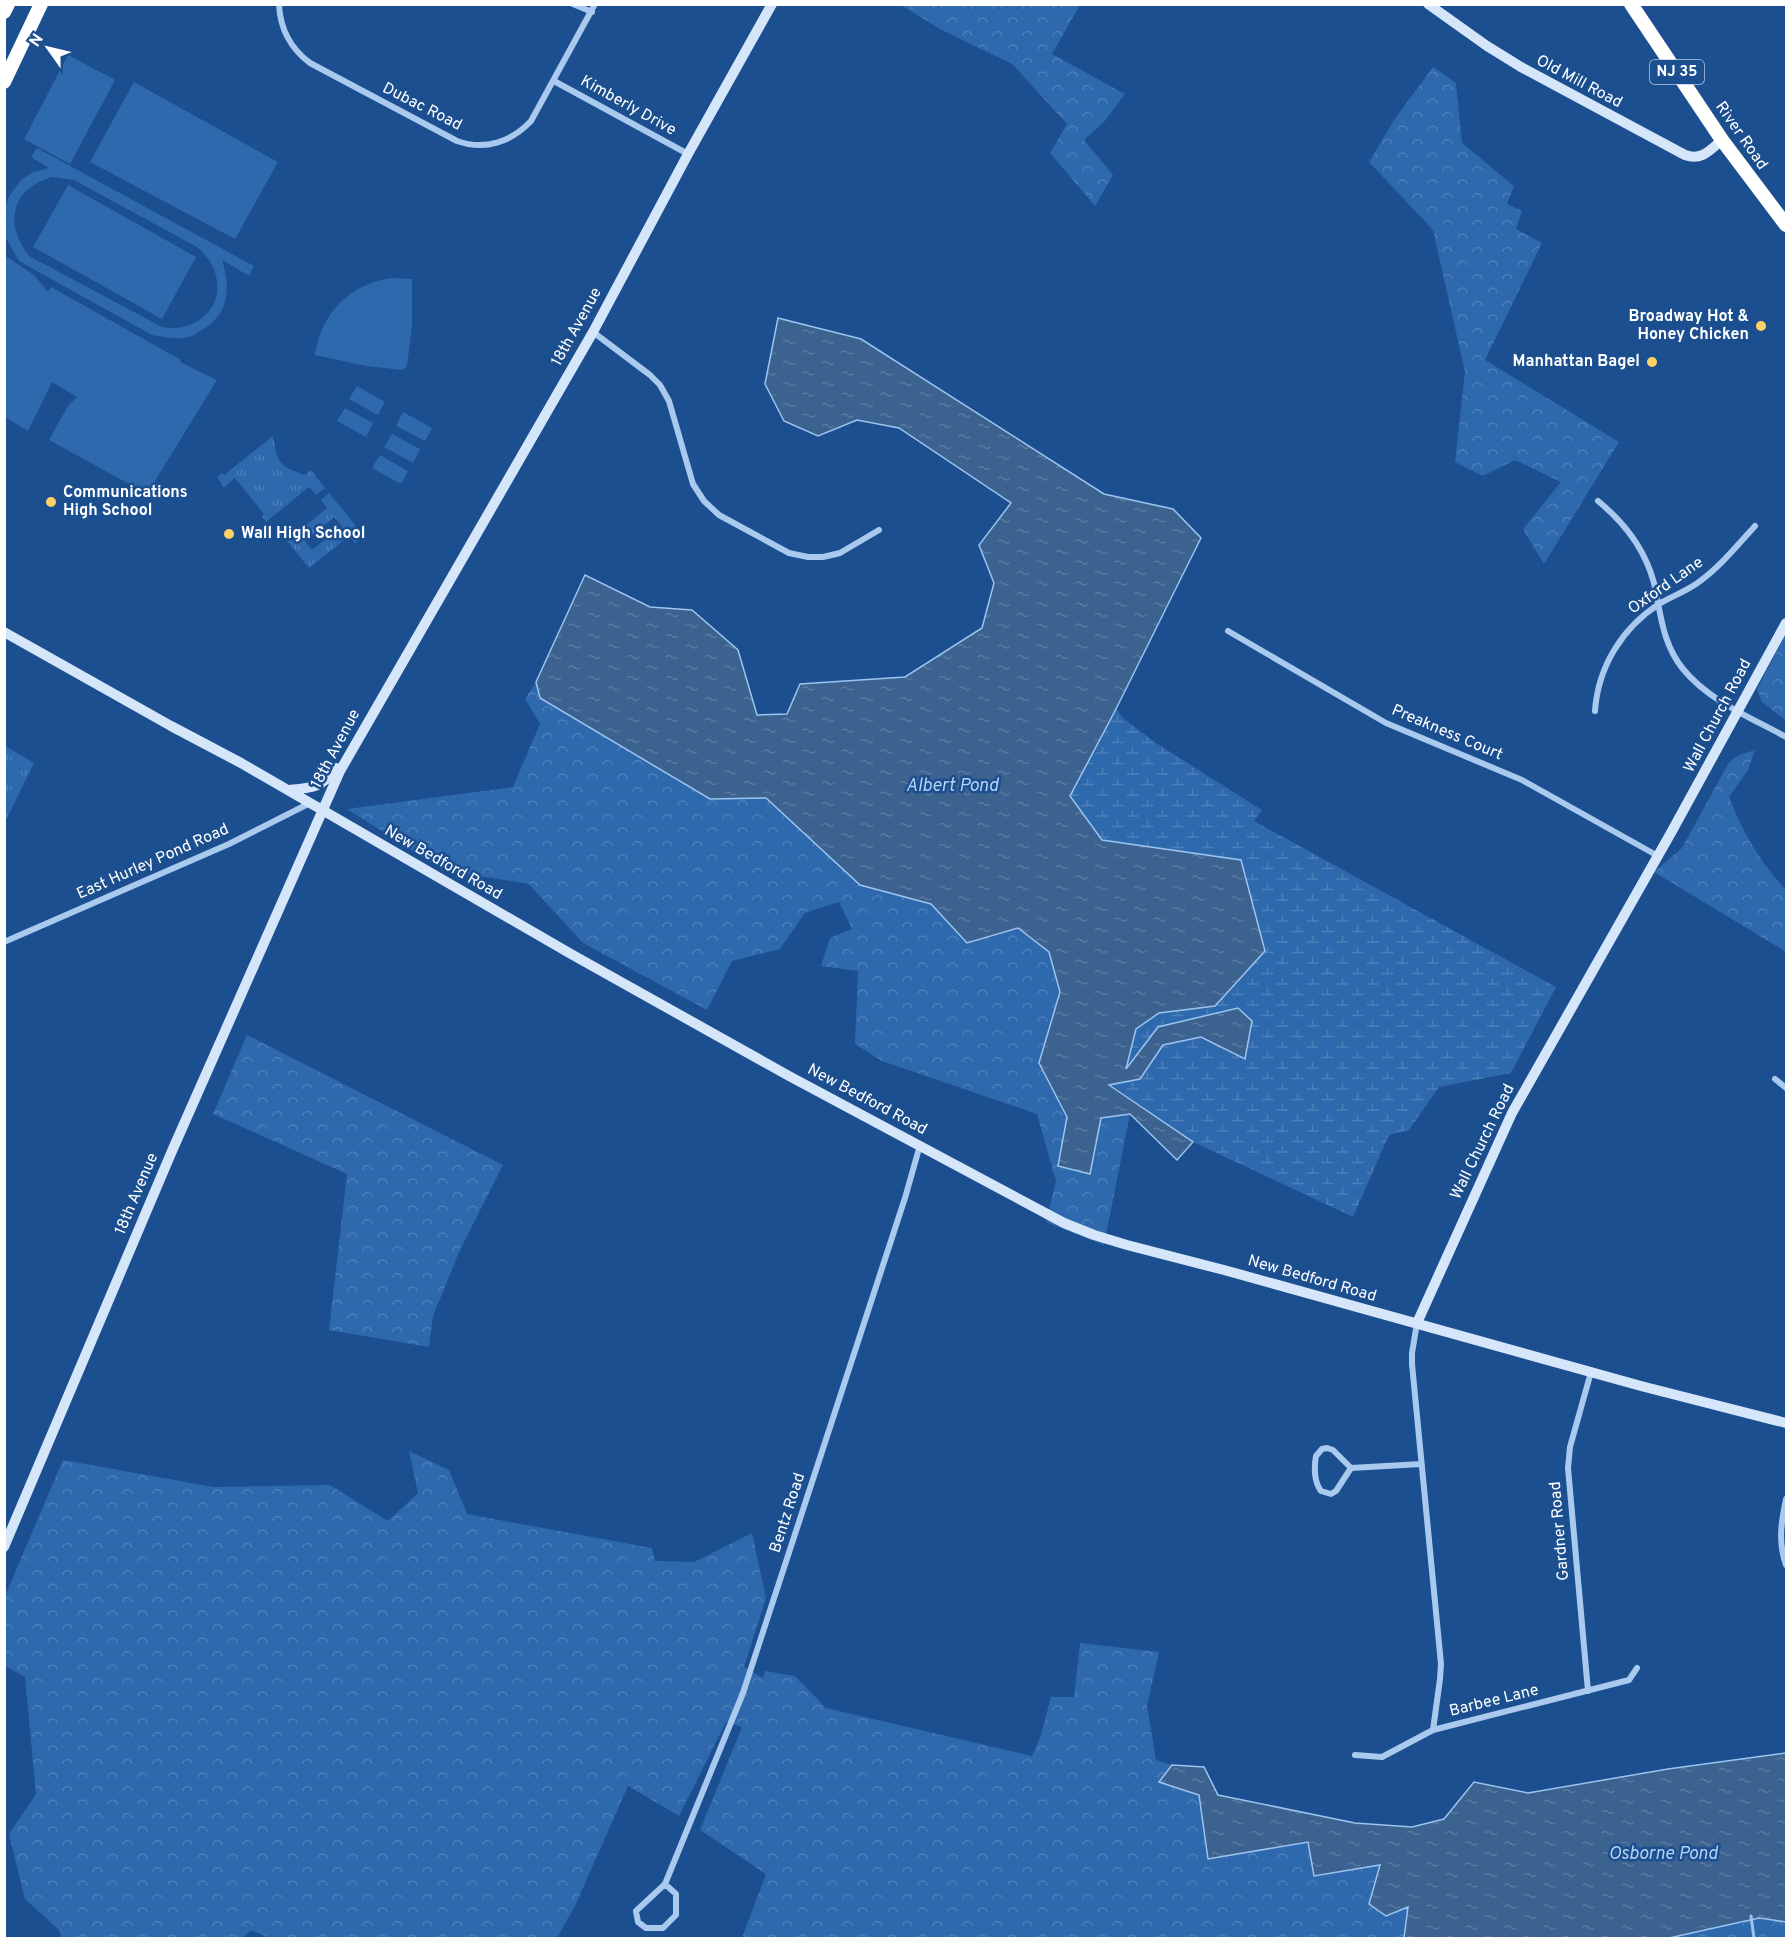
<svg xmlns="http://www.w3.org/2000/svg" width="1791" height="1943" font-family="Overpass,sans-serif">
<defs>
<pattern id="grass-tufts" width="24" height="20" patternUnits="userSpaceOnUse" patternTransform="scale(1.5)"><rect width="24" height="20" fill="#2e69ad"/><path d="M3 7l-1-3M5 7V3M7 7l1-3M15 17l-1-3M17 17v-4M19 17l1-3" fill="none" stroke="#4d80b9"/></pattern>
<pattern id="forest-crowns" width="20" height="18" patternUnits="userSpaceOnUse" patternTransform="scale(1.5)"><rect width="20" height="18" fill="#2e69ad"/><path d="M2 6a3 3 0 1 1 6 0M12 15a3 3 0 1 1 6 0" fill="none" stroke="#4d80b9"/></pattern>
<pattern id="wetland-marsh" width="20" height="14" patternUnits="userSpaceOnUse" patternTransform="scale(1.5)"><rect width="20" height="14" fill="#2e69ad"/><path d="M1 5h8M5 5V1M11 12h8M15 12V8" fill="none" stroke="#4d80b9"/></pattern>
<pattern id="water-ripples" width="26" height="14" patternUnits="userSpaceOnUse" patternTransform="scale(1.5)"><rect width="26" height="14" fill="#3c6290"/><path d="M2 4q2-2 4 0t4 0M15 11q2-2 4 0t4 0" fill="none" stroke="#597aa1"/></pattern>
</defs>
<rect width="100%" height="100%" fill="#1b4f8f"/>
<path fill="url(#grass-tufts)" fill-rule="evenodd" d="M 273,436 C 277,463 279,466 305,475 L 311,470 L 325,488 L 316,495 L 309,487 L 266,522 L 262,516 L 264,514 L 235,478 L 224,487 L 217,477 L 222,473 L 224,475 Z
M 329,493 L 364,536 L 355,543 L 349,536 L 309,568 L 287,541 L 327,508 L 321,500 ZM 334,517 L 342,526 L 312,550 L 305,541 Z
M 5,746 L 34,763 L 5,822 Z"/>
<path fill="url(#forest-crowns)" d="M 901,5 L 1080,5 L 1052,54 L 1125,94 L 1104,122 L 1084,140 L 1113,175 L 1095,206 L 1050,153 L 1067,124 L 1012,64 L 940,29 Z
M 1433,67 L 1456,83 L 1462,143 L 1514,186 L 1507,204 L 1522,211 L 1516,229 L 1542,243 L 1485,360 L 1619,442 L 1544,564 L 1523,529 L 1561,482 L 1515,460 L 1483,476 L 1455,462 L 1465,372 L 1433,230 L 1369,162 L 1394,120 Z
M 1786,634 L 1786,721 L 1762,702 L 1757,689 Z
M 536,682 L 540,698 L 710,799 L 766,798 L 860,885 L 932,904 L 967,943 L 1018,927 L 1049,952 L 1060,992 L 1039,1063 L 1067,1117 L 1058,1166 L 1101,1118 L 1130,1114 L 1104,1245 L 1046,1222 L 1056,1181 L 1037,1114 L 882,1061 L 855,1044 L 858,971 L 821,966 L 830,938 L 852,929 L 839,902 L 805,913 L 780,949 L 732,961 L 707,1010 L 583,943 L 529,884 L 443,870 L 347,809 L 513,787 L 540,724 L 525,699 Z
M 1755,750 L 1748,770 L 1729,797 C 1743,833 1760,862 1786,890 L 1786,952 L 1654,872 L 1682,848 L 1729,762 L 1739,755 Z
M 247,1035 L 503,1165 L 460,1250 L 433,1316 L 429,1347 L 329,1330 L 347,1174 L 213,1114 Z
M 409,1451 L 449,1470 L 467,1514 L 652,1548 L 655,1561 L 694,1562 L 752,1533 L 766,1598 L 744,1667 L 763,1678 L 765,1671 L 795,1676 L 826,1708 L 1032,1756 L 1041,1735 L 1051,1697 L 1074,1697 L 1080,1643 L 1159,1652 L 1147,1706 L 1156,1760 L 1172,1765 L 1159,1782 L 1199,1795 L 1208,1859 L 1309,1842 L 1380,1864 L 1409,1906 L 1466,1938 L 742,1938 L 766,1874 L 700,1830 L 742,1727 L 726,1722 L 679,1816 L 628,1786 L 575,1906 L 557,1938 L 269,1938 L 251,1930 L 243,1938 L 62,1938 L 59,1930 L 25,1899 L 9,1834 L 36,1794 L 25,1677 L 7,1667 L 5,1668 L 5,1596 L 63,1460 L 213,1487 L 330,1485 L 388,1521 L 418,1493 Z
M 1759,1918 L 1786,1922 L 1786,1938 L 1669,1938 Z"/>
<path fill="url(#wetland-marsh)" d="M 1116,709 L 1124,719 L 1156,743 L 1262,810 L 1254,821 L 1556,987 L 1511,1073 L 1439,1087 L 1409,1130 L 1389,1135 L 1353,1217 L 1193,1142 L 1109,1084 L 1140,1079 L 1163,1045 L 1201,1037 L 1245,1059 L 1252,1021 L 1158,1027 L 1125,1071 L 1136,1029 L 1159,1013 L 1215,1006 L 1241,860 L 1102,840 L 1070,796 Z"/>
<path fill="#2e69ad" fill-rule="evenodd" d="M 68,55 L 115,80 L 70,164 L 24,139 Z
M 134,82 L 278,162 L 235,239 L 90,162 Z
M 37,148 L 254,266 L 249,276 L 222,260 C 231,288 229,314 202,330 C 198,332 193,336 189,337 C 178,340 163,337 152,335 L 19,261 L 6,238 L 5,208 L 9,196 L 22,179 L 34,172 L 49,168 L 31,157 ZM 52,177 L 74,180 L 197,247 C 204,254 211,260 214,270 C 228,305 197,334 162,327 L 29,256 C 4,224 11,189 52,177 Z
M 68,185 L 196,257 L 162,319 L 33,247 Z
M 4,255 L 34,275 L 48,292 L 51,287 L 181,360 L 180,362 L 217,380 L 150,489 L 140,490 L 49,440 L 68,406 L 77,397 L 52,382 L 28,431 L 5,417 Z
M 391,278 L 412,279 L 412,325 L 407,366 L 402,370 L 366,366 L 315,355 C 321,313 349,285 391,278 Z
M 357,386 L 385,402 L 378,415 L 349,399 Z
M 345,408 L 373,423 L 366,437 L 337,421 Z
M 403,412 L 432,428 L 425,441 L 396,426 Z
M 392,434 L 420,449 L 413,463 L 384,447 Z
M 380,455 L 408,471 L 401,484 L 372,468 Z"/>
<path fill="url(#water-ripples)" stroke="#9cc4f0" stroke-width="1.5" d="M 778,318 L 861,339 L 1104,494 L 1173,509 L 1201,538 L 1116,709 L 1070,796 L 1102,840 L 1241,860 L 1265,951 L 1215,1006 L 1159,1013 L 1136,1029 L 1126,1069 L 1158,1027 L 1238,1008 L 1252,1021 L 1245,1059 L 1201,1037 L 1163,1045 L 1140,1079 L 1109,1085 L 1193,1142 L 1177,1160 L 1130,1114 L 1101,1118 L 1090,1174 L 1058,1166 L 1067,1117 L 1039,1063 L 1060,992 L 1049,952 L 1018,928 L 967,943 L 931,904 L 860,885 L 766,798 L 710,799 L 540,698 L 536,682 L 585,575 L 650,607 L 692,610 L 738,650 L 757,715 L 787,714 L 800,684 L 905,677 L 982,628 L 994,583 L 979,545 L 1011,503 L 899,428 L 857,420 L 818,436 L 784,421 L 765,384 Z
M 1786,1753 L 1786,1922 L 1759,1918 L 1669,1938 L 1404,1938 L 1408,1907 L 1386,1916 L 1369,1904 L 1380,1865 L 1314,1876 L 1308,1842 L 1208,1859 L 1199,1795 L 1159,1782 L 1172,1765 L 1204,1767 L 1218,1795 L 1355,1823 L 1412,1827 L 1444,1819 L 1474,1782 L 1528,1793 L 1668,1769 Z"/>
<g fill="none" stroke-linecap="round" stroke-linejoin="round">
<path stroke="#9cc4f0" stroke-width="3" d="M 1751,1916 L 1754,1938"/>
<path stroke="#a9c9ee" stroke-width="6" d="M 279,4 C 280,29 290,48 310,63 L 457,141 C 485,151 511,142 531,121 L 595,4
M 573,4 L 592,12
M 554,81 L 688,154
M 593,332 L 650,375 L 660,385 L 669,401 L 693,484 L 704,501 L 719,515 L 789,553 L 808,557 L 823,557 L 840,553 L 879,530
M 1598,501 C 1625,523 1645,549 1654,583 C 1661,614 1662,643 1683,669 C 1709,701 1752,718 1786,737
M 1228,631 L 1386,723 L 1522,780 L 1658,856
M 1595,711 C 1598,667 1622,628 1659,604 C 1671,597 1684,592 1696,584 C 1719,568 1736,547 1755,526
M 4,942 L 229,844 L 310,803
M 1775,1079 L 1786,1088
M 1417,1323 L 1412,1353 L 1412,1364 L 1441,1664 L 1440,1679 L 1433,1730
M 1327,1448 L 1333,1450 L 1351,1468 L 1336,1491 L 1331,1494 L 1321,1491 C 1314,1482 1314,1467 1316,1456 L 1322,1449 Z
M 1351,1468 L 1421,1464
M 1786,1499 C 1781,1523 1778,1542 1786,1565
M 1588,1691 L 1568,1468 L 1570,1447 L 1591,1372
M 1355,1755 L 1382,1757 L 1433,1730 L 1629,1680 L 1637,1668
M 665,1884 L 676,1894 L 676,1915 L 663,1928 L 646,1928 L 638,1922 L 636,1911 L 665,1884 L 743,1693 L 905,1198 L 920,1145"/>
<path stroke="#d6e6fa" stroke-width="10" d="M 1428,4 L 1487,46 L 1521,67 L 1685,155 C 1702,161 1710,150 1722,140
M 4,632 L 171,726 L 241,763 L 571,954 L 789,1076 L 1064,1223 L 1094,1235 L 1127,1245 L 1224,1270 L 1641,1386 L 1786,1423
M 288,790 C 312,788 322,788 336,768
M 1417,1323 L 1512,1113 L 1672,831 L 1786,623
M 4,1547 L 172,1151 L 340,771 L 593,332 L 688,154 L 772,4"/>
<path stroke="#fff" stroke-width="14" d="M 1631,4 L 1722,140 L 1786,225
M 4,12 L 8,4
M 4,82 L 41,4"/>
</g>
<g fill="#ffd166" stroke="#1b4f8f" stroke-width="2">
<circle cx="1761" cy="326" r="6"/>
<circle cx="1652" cy="362" r="6"/>
<circle cx="51" cy="502" r="6"/>
<circle cx="229" cy="534" r="6"/>
</g>
<g text-anchor="middle" dominant-baseline="central" stroke-width="5" stroke-linejoin="round" paint-order="stroke">
<rect fill="#1b4f8f" stroke="#bbcadd" stroke-width="1.5" x="1650" y="60" width="54" height="24" rx="4.5"/>
<g font-size="15" font-weight="bold" fill="#fff">
<text x="1677" y="72">NJ 35</text>
</g>
<g font-size="16" fill="#fff" stroke="#1b4f8f">
<text transform="translate(1579 82) rotate(28)">Old Mill Road</text>
<text transform="translate(628 106) rotate(29)">Kimberly Drive</text>
<text transform="translate(422 107) rotate(27)">Dubac Road</text>
<text transform="translate(1741 136) rotate(55)">River Road</text>
<text transform="translate(577 327) rotate(-61)">18th Avenue</text>
<text transform="translate(1666 586) rotate(-35)">Oxford Lane</text>
<text transform="translate(1718 716) rotate(-62)">Wall Church Road</text>
<text transform="translate(1447 733) rotate(23)">Preakness Court</text>
<text transform="translate(336 749) rotate(-62)">18th Avenue</text>
<text transform="translate(153 862) rotate(-24)">East Hurley Pond Road</text>
<text transform="translate(443 863) rotate(30)">New Bedford Road</text>
<text transform="translate(867 1100) rotate(28)">New Bedford Road</text>
<text transform="translate(1483 1142) rotate(-64)">Wall Church Road</text>
<text transform="translate(137 1194) rotate(-67)">18th Avenue</text>
<text transform="translate(1312 1279) rotate(16)">New Bedford Road</text>
<text transform="translate(788 1513) rotate(-72)">Bentz Road</text>
<text transform="translate(1560 1531) rotate(-95)">Gardner Road</text>
<text transform="translate(1494 1701) rotate(-14)">Barbee Lane</text>
</g>
<g font-size="16" font-weight="bold" fill="#fff" stroke="#1b4f8f" text-anchor="end">
<text x="1749" y="317">Broadway Hot &amp;<tspan x="1749" dy="18">Honey Chicken</tspan></text>
<text x="1640" y="362">Manhattan Bagel</text>
<text x="63" y="493" text-anchor="start">Communications<tspan x="63" dy="18">High School</tspan></text>
<text x="241" y="534" text-anchor="start">Wall High School</text>
</g>
<g font-size="18" font-style="italic" fill="#b5d3f5" stroke="#1b4f8f">
<text x="952" y="786">Albert Pond</text>
<text x="1663" y="1854">Osborne Pond</text>
</g>
</g>
<rect width="1791" height="1943" fill="none" stroke="#ffffff" stroke-width="12"/>
<g transform="translate(48 48) rotate(304)" stroke="#1b4f8f" stroke-width="4.5" paint-order="stroke">
<path d="M0-4.5L10 22L0 15L-10 22Z" fill="#ffffff"/>
<text y="-9" font-size="16" font-weight="bold" text-anchor="middle" fill="#ffffff">N</text>
</g>
</svg>
